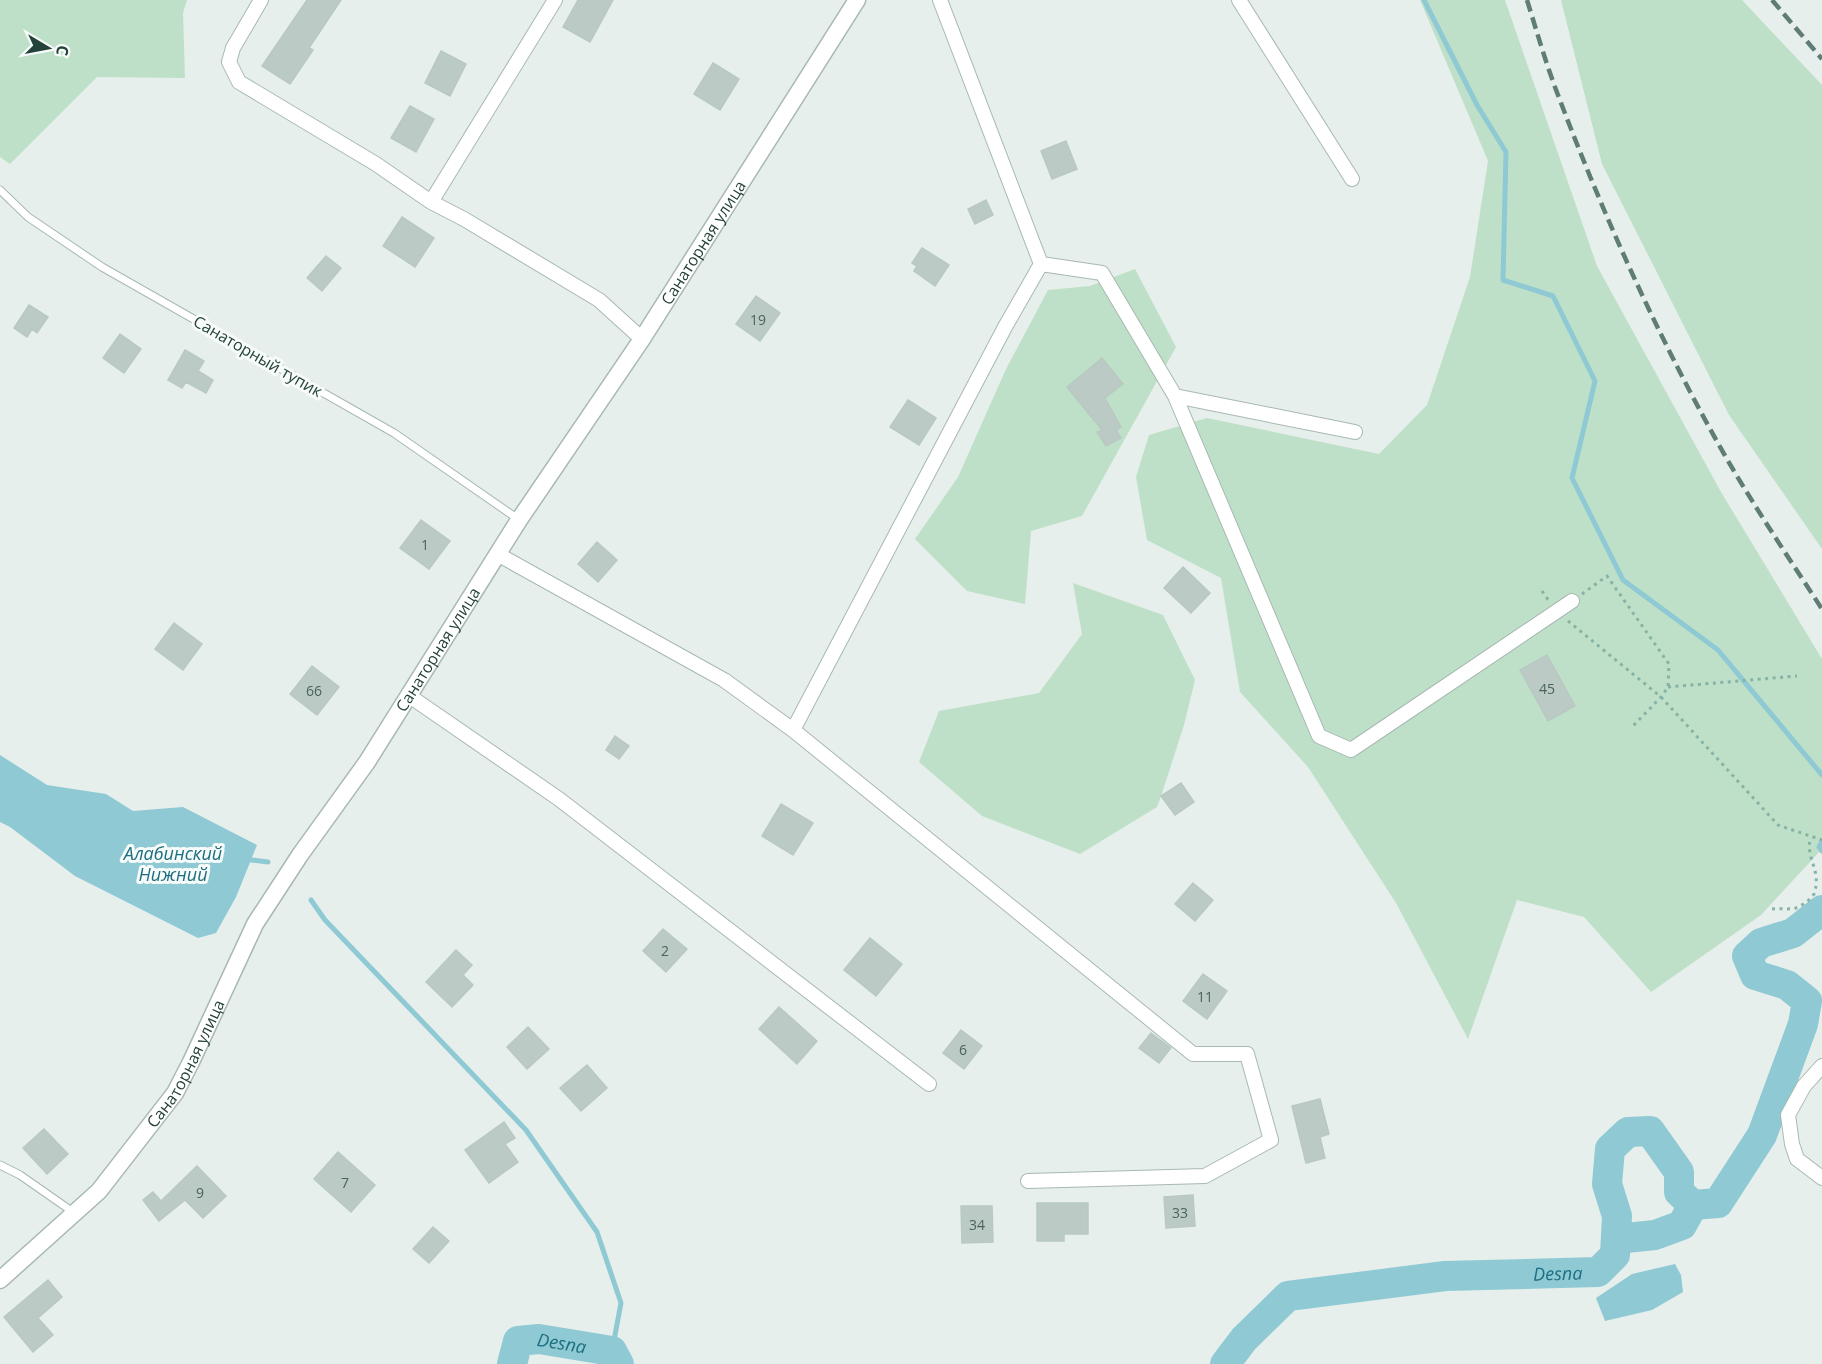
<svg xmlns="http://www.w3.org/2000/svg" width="1822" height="1364" font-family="'Open Sans',sans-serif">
<rect width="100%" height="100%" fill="#e6efeb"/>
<path fill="#bfe0c8" d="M 0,0 L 187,0 L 183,13 L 185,78 L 97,77 L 10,164 L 0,157 Z
M 1420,0 L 1505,0 L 1597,266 L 1721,492 L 1822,659 L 1822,849 L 1761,915 L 1651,992 L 1584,917 L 1517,900 L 1468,1039 L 1396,903 L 1308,767 L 1240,692 L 1221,578 L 1147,540 L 1136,477 L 1149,435 L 1207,418 L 1379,454 L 1427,405 L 1470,277 L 1488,161 Z
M 1561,0 L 1742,0 L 1822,85 L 1822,549 L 1729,415 L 1602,164 Z
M 1135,269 L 1176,347 L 1082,516 L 1031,531 L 1025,604 L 967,591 L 915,539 L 958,477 L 1006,369 L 1048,290 L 1090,286 Z
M 1073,583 L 1163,615 L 1195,680 L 1184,725 L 1161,796 L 1157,807 L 1080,854 L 982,816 L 919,762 L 939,711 L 1039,693 L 1082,634 Z"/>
<path fill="#8ec9d4" d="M 0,755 L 47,785 L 106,794 L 133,811 L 183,807 L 257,845 L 236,897 L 216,933 L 198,938 L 75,876 L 10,827 L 0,822 Z
M 1675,1264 L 1681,1275 L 1683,1292 L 1652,1310 L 1605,1321 L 1596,1298 L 1632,1274 Z"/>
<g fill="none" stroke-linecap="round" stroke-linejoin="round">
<path stroke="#8ec9d4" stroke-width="5" d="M 1424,0 L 1477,105 L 1506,152 L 1503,280 L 1553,296 L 1595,381 L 1572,478 L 1623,580 L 1718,650 L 1822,775
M 1822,841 L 1819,847 L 1822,851
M 251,860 L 268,862
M 311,900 L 325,920 L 526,1130 L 597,1232 L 621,1303 L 612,1351"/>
<g stroke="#8ec9d4" stroke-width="30">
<path d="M 1616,1239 L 1655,1235 L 1682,1225 L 1693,1205"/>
<path id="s1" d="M 512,1364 L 518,1341 L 539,1339 L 612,1351 L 619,1364"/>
<path id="s2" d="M 1225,1364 L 1244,1339 L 1288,1296 L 1445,1276 L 1598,1272 L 1615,1255 L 1617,1216 L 1607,1184 L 1610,1149 L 1628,1132 L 1650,1131 L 1679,1172 L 1679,1192 L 1693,1205 L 1718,1203 L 1762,1135 L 1803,1024 L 1807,1001 L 1787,985 L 1755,975 L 1747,956 L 1761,943 L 1793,933 L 1822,910"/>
</g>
</g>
<path fill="#bbcac4" stroke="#b8c9c2" stroke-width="1.5" d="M 307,0 L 341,0 L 309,48 L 313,50 L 290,84 L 262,66 Z
M 578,0 L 613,0 L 590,42 L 563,27 Z
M 441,51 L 466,64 L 450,96 L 425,83 Z
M 713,63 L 739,79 L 720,110 L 694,94 Z
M 410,106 L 434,119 L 416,152 L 391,138 Z
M 1066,141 L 1077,169 L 1052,179 L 1041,151 Z
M 986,200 L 993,215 L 975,224 L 968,209 Z
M 402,217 L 434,238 L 415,267 L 383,246 Z
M 922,248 L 949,265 L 935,286 L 914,271 L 917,266 L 912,263 Z
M 326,256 L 341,268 L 322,291 L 307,278 Z
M 756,296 L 780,313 L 760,341 L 736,324 Z
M 29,305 L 48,317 L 37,333 L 32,329 L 27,337 L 14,328 Z
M 120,334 L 141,349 L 124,373 L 103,358 Z
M 185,350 L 204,361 L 198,371 L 213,380 L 206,393 L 186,382 L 182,388 L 168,380 Z
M 1102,358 L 1123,384 L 1105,398 L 1121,427 L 1116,430 L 1121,438 L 1106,446 L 1097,432 L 1102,430 L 1067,387 Z
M 908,400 L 936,418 L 919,445 L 890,427 Z
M 421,520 L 450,541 L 429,569 L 400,548 Z
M 597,542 L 617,560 L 598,582 L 578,564 Z
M 1183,567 L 1210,593 L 1191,613 L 1164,588 Z
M 174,623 L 202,644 L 183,670 L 155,649 Z
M 1547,655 L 1575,706 L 1548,721 L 1520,670 Z
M 312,666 L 339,687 L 317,715 L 290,694 Z
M 615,736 L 629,746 L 619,759 L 606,750 Z
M 1181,783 L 1194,802 L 1175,815 L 1161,796 Z
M 781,804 L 813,823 L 793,855 L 762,836 Z
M 1193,883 L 1213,900 L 1195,921 L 1175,904 Z
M 663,929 L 687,949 L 666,972 L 643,951 Z
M 870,938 L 902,964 L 876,996 L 844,970 Z
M 456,950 L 472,965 L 463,975 L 473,985 L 452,1007 L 426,982 Z
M 1203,974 L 1227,991 L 1207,1019 L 1183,1001 Z
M 779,1007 L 817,1041 L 797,1064 L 759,1029 Z
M 528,1027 L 549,1049 L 527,1069 L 507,1047 Z
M 961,1030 L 982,1046 L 964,1069 L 943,1053 Z
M 1151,1033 L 1171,1048 L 1159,1063 L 1139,1048 Z
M 587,1065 L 607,1088 L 581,1111 L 560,1088 Z
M 1320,1099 L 1329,1134 L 1320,1137 L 1325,1158 L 1306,1163 L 1292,1106 Z
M 504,1122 L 515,1138 L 505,1144 L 518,1162 L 489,1183 L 465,1150 Z
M 44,1129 L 68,1154 L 47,1174 L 23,1148 Z
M 338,1152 L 375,1185 L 351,1212 L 314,1179 Z
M 197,1166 L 226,1196 L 203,1218 L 185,1200 L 159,1221 L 143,1200 L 153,1192 L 161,1201 Z
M 1193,1195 L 1195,1226 L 1166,1228 L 1164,1197 Z
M 1037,1203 L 1088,1203 L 1088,1234 L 1064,1234 L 1064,1241 L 1037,1241 Z
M 961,1206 L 992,1206 L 993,1242 L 962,1243 Z
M 433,1227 L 449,1241 L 429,1263 L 413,1249 Z
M 48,1280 L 62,1297 L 38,1318 L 53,1335 L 33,1352 L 4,1317 Z"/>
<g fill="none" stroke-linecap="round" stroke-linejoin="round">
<g stroke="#a8b8b2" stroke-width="9">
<path id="service" d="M 0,190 L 28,217 L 102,267 L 394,433 L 518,519
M 0,1165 L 20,1175 L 73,1212"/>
</g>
<g stroke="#a8b8b2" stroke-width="16">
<path id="minor" d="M 261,0 L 233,48 L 229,62 L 239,82 L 376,164 L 431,202 L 464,219 L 599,300 L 642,339
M 1239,0 L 1352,179
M 431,202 L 555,0
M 1041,264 L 1102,273 L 1175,396 L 1355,432
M 1175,396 L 1319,736 L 1351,750 L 1572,601
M 499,555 L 724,680 L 793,730 L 1193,1054 L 1247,1054 L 1271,1140 L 1205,1176 L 1028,1181
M 408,695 L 559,799 L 929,1084
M 793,730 L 1005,327 L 1041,264 L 940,0
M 1822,1066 L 1804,1086 L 1788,1115 L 1792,1144 L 1797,1159 L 1822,1178"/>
</g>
<g stroke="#a8b8b2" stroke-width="19">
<g id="tertiary">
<path id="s3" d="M 0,1280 L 99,1191 L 175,1093 L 191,1062 L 255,924 L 300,855 L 367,762 L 519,520 L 642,339 L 857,0"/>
</g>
</g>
<path stroke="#86b3a5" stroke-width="3" stroke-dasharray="3 4.5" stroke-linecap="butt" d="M 1542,591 L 1549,601
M 1582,594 L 1607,576 L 1669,664 L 1668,687 L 1661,697 L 1633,726
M 1568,621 L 1661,697 L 1778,825 L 1822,840
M 1668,687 L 1797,676
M 1772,909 C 1780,908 1788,910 1796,908 C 1803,905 1810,900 1814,894 C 1822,870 1806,861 1810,838"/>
<use href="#service" stroke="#fff" stroke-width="7"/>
<use href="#minor" stroke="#fff" stroke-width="14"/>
<use href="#tertiary" stroke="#fff" stroke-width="16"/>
<path stroke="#5f7d75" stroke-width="4.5" stroke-dasharray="12 6" stroke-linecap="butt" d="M 1527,0 C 1537,32 1546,64 1558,95 C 1601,209 1651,321 1709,427 C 1743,490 1783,549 1822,609
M 1772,0 L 1822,59"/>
</g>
<g text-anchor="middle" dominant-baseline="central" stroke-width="6" stroke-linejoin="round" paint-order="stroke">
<g font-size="14" fill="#4a645c">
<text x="758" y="319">19</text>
<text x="425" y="544">1</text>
<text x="1547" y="688">45</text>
<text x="314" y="690">66</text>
<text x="665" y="950">2</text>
<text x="1205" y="996">11</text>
<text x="963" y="1049">6</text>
<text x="345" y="1182">7</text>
<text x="200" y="1192">9</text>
<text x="1180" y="1212">33</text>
<text x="977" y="1224">34</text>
</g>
<g font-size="16" fill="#24423a" stroke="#f7fbf9">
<text stroke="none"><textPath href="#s3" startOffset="1260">Санаторная улица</textPath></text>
<text transform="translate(258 356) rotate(30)">Санаторный тупик</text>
<text stroke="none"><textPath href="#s3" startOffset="774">Санаторная улица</textPath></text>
<text stroke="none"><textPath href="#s3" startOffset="288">Санаторная улица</textPath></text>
</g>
<g font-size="18" font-style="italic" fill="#1c6f80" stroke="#f7fbf9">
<text x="173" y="853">Алабинский<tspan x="173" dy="21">Нижний</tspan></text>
<text stroke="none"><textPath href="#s2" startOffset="364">Desna</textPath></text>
<text stroke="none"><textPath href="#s1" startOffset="68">Desna</textPath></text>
</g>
</g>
<g transform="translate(48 48) rotate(100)" stroke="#f7fbf9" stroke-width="4.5" paint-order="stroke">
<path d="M0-4.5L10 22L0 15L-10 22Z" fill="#24423a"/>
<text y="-9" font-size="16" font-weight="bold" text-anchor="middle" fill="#24423a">С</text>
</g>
</svg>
